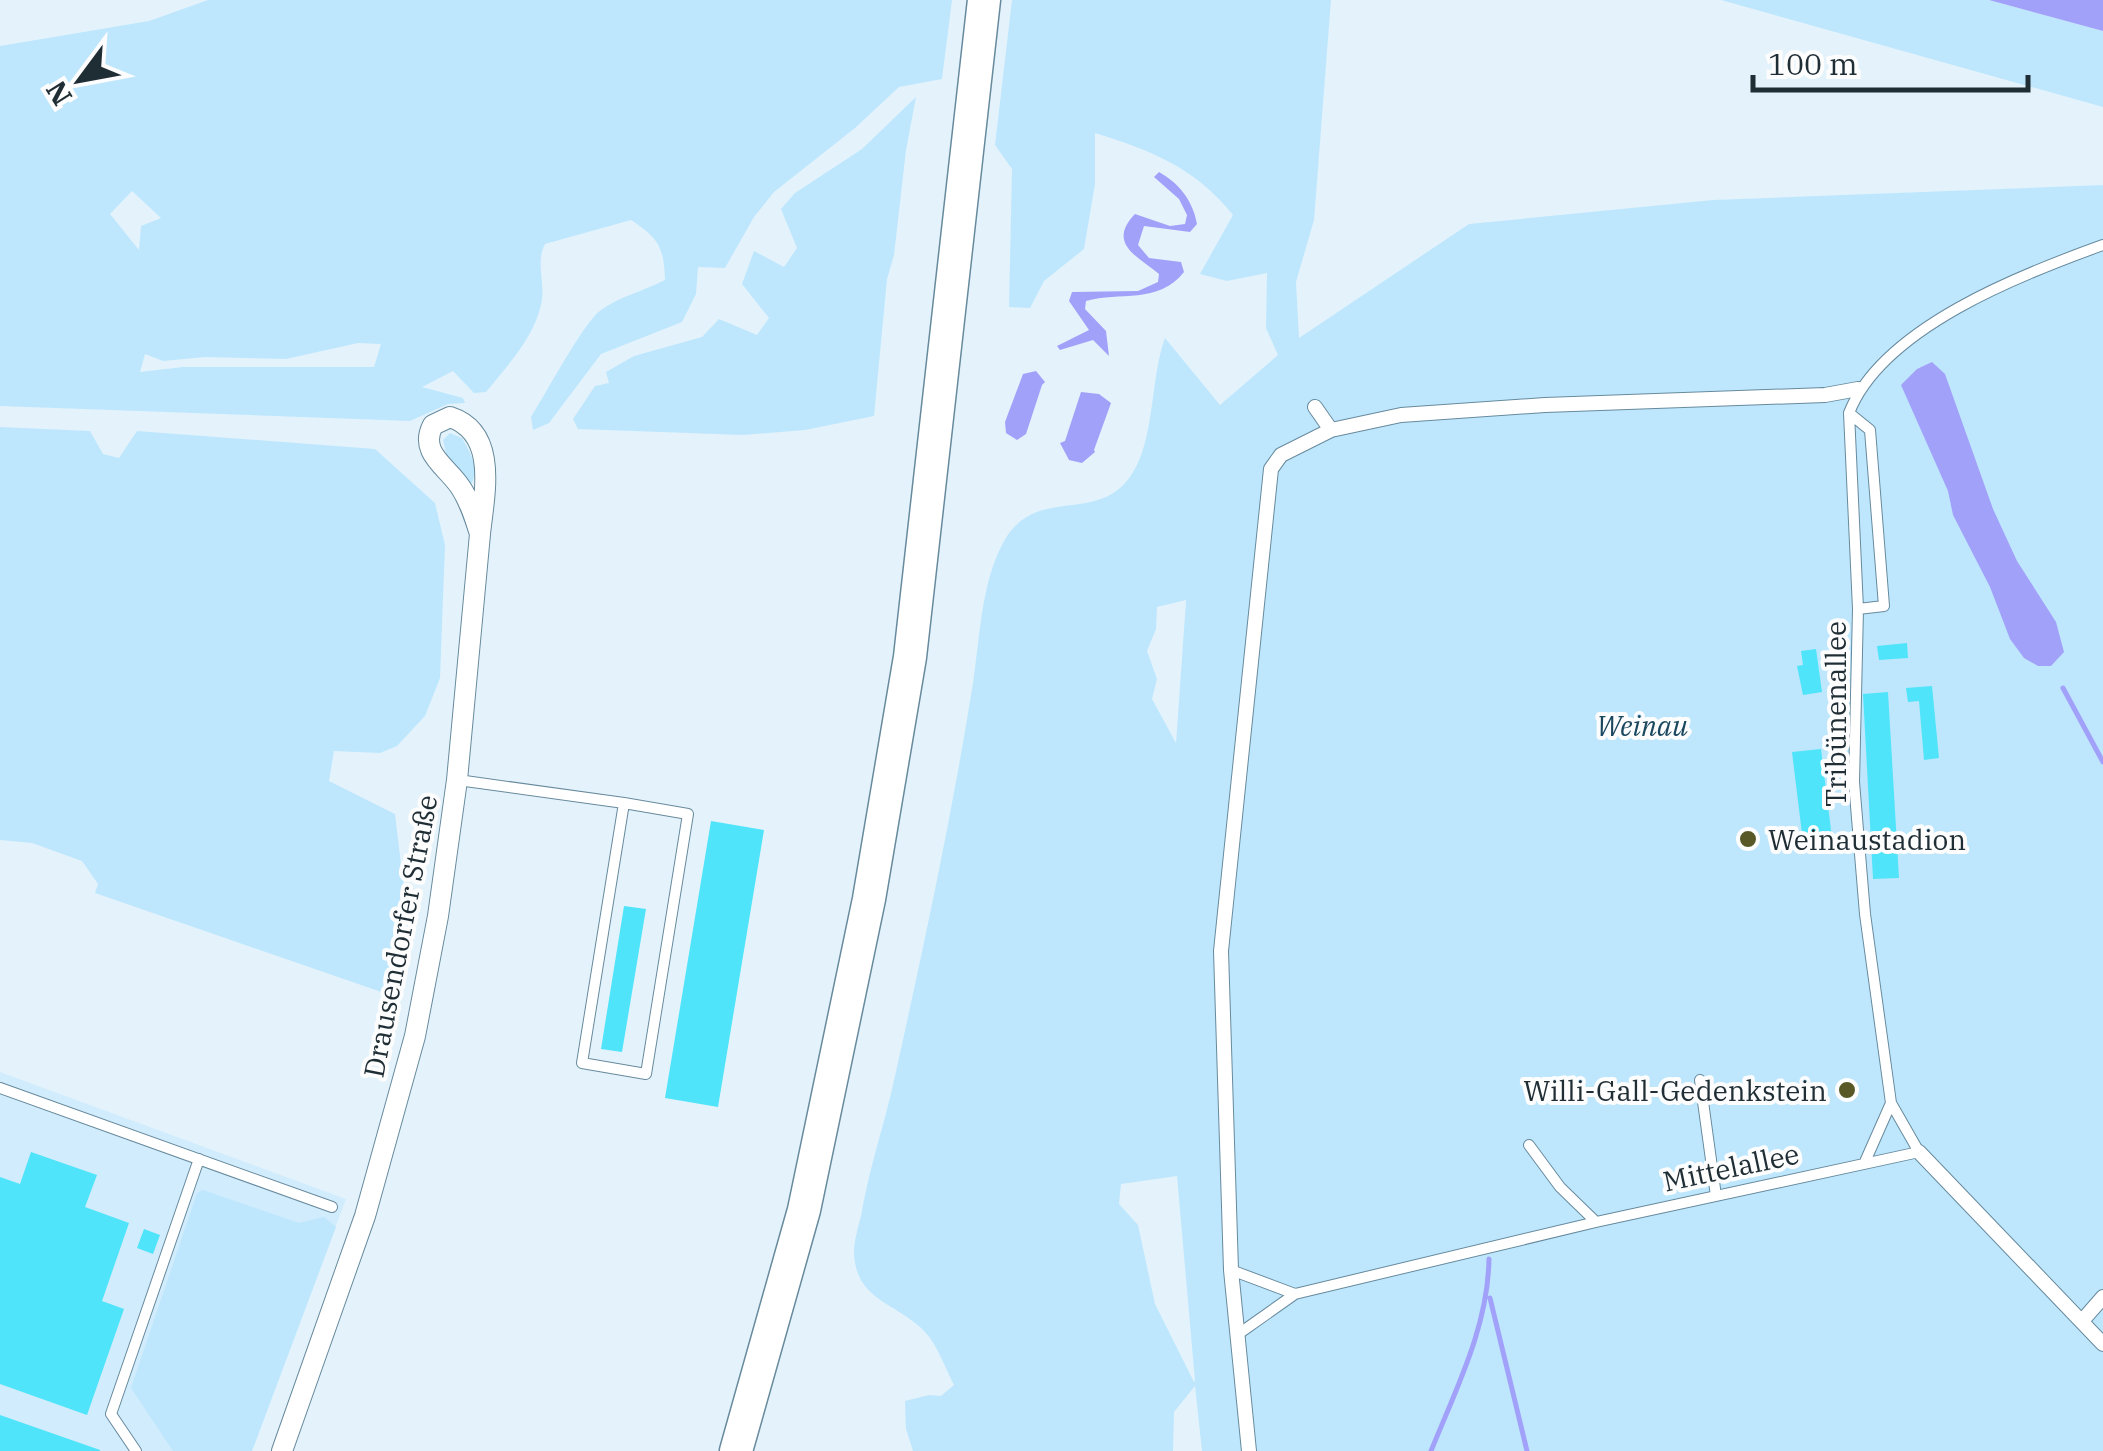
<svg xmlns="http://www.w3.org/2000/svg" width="2103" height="1451" font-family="'IBM Plex Serif',serif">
<rect width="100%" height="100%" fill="#e4f3fb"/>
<path fill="#d1ecfc" d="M 0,1072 L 346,1199 L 252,1451 L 0,1451 Z"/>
<path fill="#bee7fe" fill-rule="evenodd" d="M 208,0 L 952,0 L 942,79 L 899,87 L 855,128 L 774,192 L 754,217 L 725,268 L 698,267 L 696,294 L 682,322 L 601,354 L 549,423 L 533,430 L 531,417 C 546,394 583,323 601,310 C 620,296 644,291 665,280 C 664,246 658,238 631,220 L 545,244 C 535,263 546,283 541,305 C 533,339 507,366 486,392 L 474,393 L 453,371 L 422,387 L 463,398 L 465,403 L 448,404 L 410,421 L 0,406 L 0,46 L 149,21 ZM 132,191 L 161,218 L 141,226 L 139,250 L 110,214 ZM 358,343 L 381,344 L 374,367 L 183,367 L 140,372 L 145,354 L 163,361 L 205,357 L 286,359 Z
M 1012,0 L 1331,0 L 1314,220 L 1296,282 L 1299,338 L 1469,224 L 1713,200 L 2103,185 L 2103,1451 L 1202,1451 L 1195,1386 L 1174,1412 L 1173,1451 L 913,1451 L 906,1429 L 905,1401 L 929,1395 L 941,1396 L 954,1385 C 945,1368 938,1346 925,1332 C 897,1302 856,1302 854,1253 C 854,1241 858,1227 861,1216 C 869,1168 885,1123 895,1076 C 924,945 952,815 973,683 C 980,637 981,584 1003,543 C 1033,486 1092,522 1126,482 C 1156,448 1149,381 1165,338 L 1220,405 L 1278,355 L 1266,328 L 1267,273 L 1227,281 L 1200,274 L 1233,215 C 1196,168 1150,150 1095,133 L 1095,184 L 1084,249 L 1044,281 L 1030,308 L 1009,307 L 1012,169 L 995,145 ZM 1186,600 L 1186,601 L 1176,743 L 1152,699 L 1157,679 L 1147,651 L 1156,629 L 1157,607 ZM 1177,1176 L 1195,1381 L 1194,1382 L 1155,1304 L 1138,1225 L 1119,1204 L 1121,1184 Z
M 1721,0 L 1989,0 L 2103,31 L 2103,107 Z
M 916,97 L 906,150 L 894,255 L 887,279 L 874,416 L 805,430 L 743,435 L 578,429 L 573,419 L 595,386 L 609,383 L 606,372 L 634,356 L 702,337 L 719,319 L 757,335 L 769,318 L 742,284 L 754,251 L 784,267 L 797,248 L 781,209 L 795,193 L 862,149 Z
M 0,427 L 90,431 L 103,454 L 119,458 L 137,431 L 375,449 L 435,503 L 445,545 L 440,678 L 425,716 L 397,746 L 380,753 L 334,751 L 329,781 L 395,814 L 407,914 L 390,995 L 95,893 L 98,884 L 82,861 L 32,843 L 0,840 Z
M 450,433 L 462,438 C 470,452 479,467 472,483 L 469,484 L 447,457 L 443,440 Z
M 203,1190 L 299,1223 L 324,1217 L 336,1227 L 252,1451 L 173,1451 L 131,1388 L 197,1193 Z"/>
<path fill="#a2a1fa" d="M 1989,0 L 2103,0 L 2103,31 Z
M 1159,172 C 1179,183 1193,201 1197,224 L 1190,232 L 1144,226 L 1138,245 L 1149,258 L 1181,262 L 1184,272 C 1158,305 1120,291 1086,301 L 1085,309 L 1106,331 L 1109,356 L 1093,340 L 1060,350 L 1057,346 L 1089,330 L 1069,301 L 1072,292 L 1138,291 L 1158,282 L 1159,274 C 1139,257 1106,244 1135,214 L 1170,226 L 1185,224 L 1187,215 L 1179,199 L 1154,177 Z
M 1932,362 L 1945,374 L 1993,509 L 2017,561 L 2056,622 L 2064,652 L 2051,666 L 2038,666 L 2024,658 L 2010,639 L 1990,587 L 1953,515 L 1948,491 L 1901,385 L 1917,369 Z
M 1036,371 L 1045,382 L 1042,385 L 1026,434 L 1017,440 L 1006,433 L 1005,422 L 1023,374 Z
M 1081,392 L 1099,394 L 1111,403 L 1094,450 L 1095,452 L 1082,463 L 1069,460 L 1060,443 L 1065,441 Z"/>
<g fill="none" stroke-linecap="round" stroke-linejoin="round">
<path stroke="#a2a1fa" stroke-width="5" d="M 2063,688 L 2103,762
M 1490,1298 L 1527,1451
M 1431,1451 C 1456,1389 1488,1327 1489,1259"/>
</g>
<path fill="#4fe4fa" d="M 1907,643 L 1908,658 L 1879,660 L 1877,646 Z
M 1816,649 L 1822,692 L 1803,695 L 1797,666 L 1803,665 L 1801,651 Z
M 1932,686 L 1939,758 L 1924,760 L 1919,701 L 1908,702 L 1906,688 Z
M 1888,692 L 1899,878 L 1873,879 L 1863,694 Z
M 1821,749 L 1832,838 L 1803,842 L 1792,752 Z
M 711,821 L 764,830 L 718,1107 L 665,1098 Z
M 624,906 L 646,909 L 622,1052 L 601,1049 Z
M 31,1152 L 97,1175 L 85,1207 L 129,1223 L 102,1301 L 124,1309 L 87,1415 L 0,1384 L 0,1177 L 20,1184 Z
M 144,1229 L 160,1235 L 153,1254 L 137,1248 Z
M 0,1415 L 100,1450 L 100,1451 L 0,1451 Z"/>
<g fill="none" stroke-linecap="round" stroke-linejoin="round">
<g stroke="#678a9d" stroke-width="12">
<path id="service" d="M 1849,413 L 1870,430 L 1884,606 L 1858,609
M 458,780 L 624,803
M 624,803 L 688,814 L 646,1074 L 582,1063 Z
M 1700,1080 L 1716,1196
M 0,1088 L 332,1207
M 1529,1145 L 1560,1187 L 1596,1222
M 1864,1164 L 1891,1103
M 1231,1270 L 1295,1294
M 1237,1335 L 1295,1294 L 1596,1222 L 1919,1152 L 1891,1103 L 1865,914 L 1854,782 L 1858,609 L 1849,413 C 1882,328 2022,274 2103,245
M 136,1451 L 111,1414 L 199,1159"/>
</g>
<g stroke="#678a9d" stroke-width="16">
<path id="pedestrian" d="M 1315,407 L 1331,430
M 1919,1152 L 2103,1344
M 2082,1321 L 2103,1297
M 1249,1451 L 1231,1270 L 1221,951 L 1271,469 L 1281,455 L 1331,430 L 1401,415 L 1545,405 L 1825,395 L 1858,389"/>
</g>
<g stroke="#678a9d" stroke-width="22">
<path id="minor" d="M 450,417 C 499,433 484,495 480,534 C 475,518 470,502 461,488 C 448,467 418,453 433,425 Z
M 282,1451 L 365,1216 L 415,1036 L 438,916 L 457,780 L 480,534"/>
</g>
<g stroke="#678a9d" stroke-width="35">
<path id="trunk" d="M 736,1451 L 804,1210 L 869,899 L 910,657 L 984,0"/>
</g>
<use href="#service" stroke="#fff" stroke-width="10"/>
<use href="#pedestrian" stroke="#fff" stroke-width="14"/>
<use href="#minor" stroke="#fff" stroke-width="20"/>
<use href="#trunk" stroke="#fff" stroke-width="32"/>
</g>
<g fill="#585926" stroke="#fdfdfd" stroke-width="4">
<circle cx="1748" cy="839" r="10"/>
<circle cx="1847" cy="1090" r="10"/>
</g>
<g text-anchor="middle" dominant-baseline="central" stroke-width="8" stroke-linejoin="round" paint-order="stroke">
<g font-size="28" fill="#1f2d35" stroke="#fdfdfd">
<text transform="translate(1835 714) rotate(-90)">Tribünenallee</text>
<text transform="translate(400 936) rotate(-79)">Drausendorfer Straße</text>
<text transform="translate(1731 1167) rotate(-12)">Mittelallee</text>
</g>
<g font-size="28" font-style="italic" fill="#1b485f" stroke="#fdfdfd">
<text x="1642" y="725">Weinau</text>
</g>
<g font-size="28" fill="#1f2d35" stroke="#fdfdfd" text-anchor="start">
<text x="1768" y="839">Weinaustadion</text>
<text x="1827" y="1090" text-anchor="end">Willi-Gall-Gedenkstein</text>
</g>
</g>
<g transform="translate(80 80) rotate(238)" stroke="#fdfdfd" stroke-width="8" paint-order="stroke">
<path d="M0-8L18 38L0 25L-18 38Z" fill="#1f2d35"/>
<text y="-15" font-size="28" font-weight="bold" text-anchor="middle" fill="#1f2d35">N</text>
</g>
<path d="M1753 75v15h275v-15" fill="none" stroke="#1f2d35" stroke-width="5"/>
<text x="1768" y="75" font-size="30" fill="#1f2d35" stroke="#fdfdfd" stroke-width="8" paint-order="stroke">100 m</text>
</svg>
